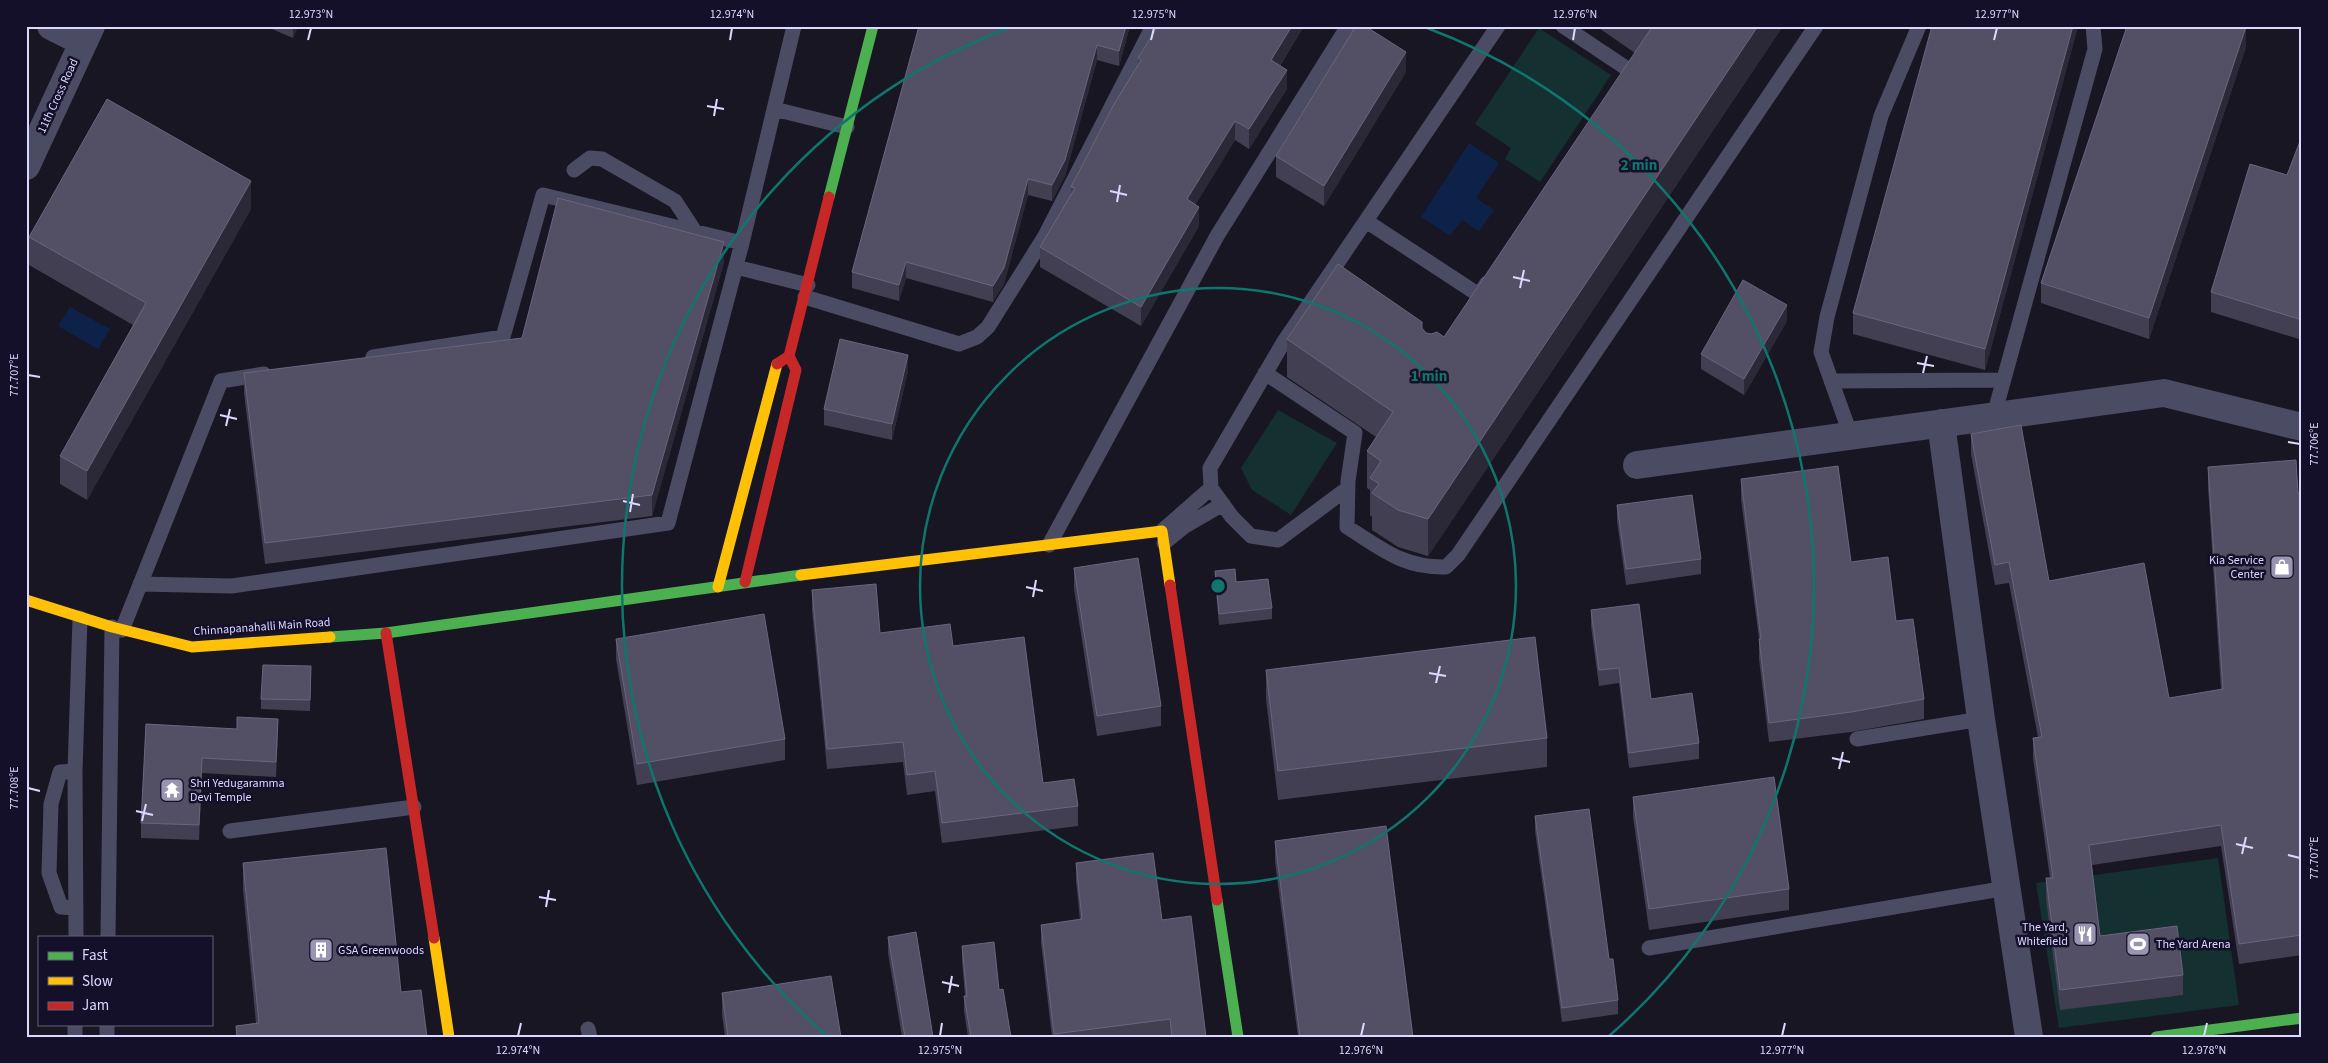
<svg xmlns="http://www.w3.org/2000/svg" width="2328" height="1063" font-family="'Source Sans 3',sans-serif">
<rect width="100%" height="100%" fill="#181623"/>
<path fill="#143031" d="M 1539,28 L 1611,75 L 1540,182 L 1505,159 L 1511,148 L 1475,124 Z
M 1278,410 L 1337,443 L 1291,515 L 1252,490 L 1241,468 Z
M 2218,858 L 2239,1005 L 2059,1028 L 2036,883 Z"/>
<path fill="#0d2249" d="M 1469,143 L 1499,163 L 1476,198 L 1494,210 L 1479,231 L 1462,220 L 1450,236 L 1421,217 Z
M 70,307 L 110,329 L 98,349 L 58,326 Z"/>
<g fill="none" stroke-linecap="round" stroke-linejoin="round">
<path stroke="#4c4b64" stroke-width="15" d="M 1563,26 L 1632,72 L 1626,81
M 774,109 L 847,127
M 574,170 L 590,158 L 602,159 L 675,201 L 696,233
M 1366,221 L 1479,295 L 1487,283
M 742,243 L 794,26
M 736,267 L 808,285
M 805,297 L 959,344 L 977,337 L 988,327 L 1045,236 L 1153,26
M 1265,373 L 1355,433 L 1348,481 L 1347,527 C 1382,549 1403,568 1446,567 L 1458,555 L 1816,26
M 1831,381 L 2003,380
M 1994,415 L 2095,49 L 2093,26
M 1851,436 L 1821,352 L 1827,317 L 1881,116 L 1919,26
M 1348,488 L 1278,540 L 1251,536 L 1232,517 L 1211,488 L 1210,468 L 1283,343 L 1498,26
M 1162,531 L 1211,488
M 1164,543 L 1185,526 L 1223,504
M 1049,545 L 1217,236 L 1348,26
M 140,584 L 232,586 L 668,523 L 742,243 L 543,195 L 503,337 L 373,357
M 122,630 L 221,381 L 264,374
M 1857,739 L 1981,719
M 75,771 L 60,772 L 51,804 L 49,873 L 61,907 L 76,908
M 230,831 L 414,807
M 76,937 L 75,771 L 80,618
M 108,937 L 112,627
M 1649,948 L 2007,888
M 588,1029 L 590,1037
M 75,1037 L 75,1024
M 107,1037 L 107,1024"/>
<path stroke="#4c4b64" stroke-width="28" d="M 51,26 L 83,42
M 26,166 L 91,26
M 1941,423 L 1981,719 L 2029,1037
M 1637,465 L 2164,393 L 2302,427"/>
<path stroke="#4caf50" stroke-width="11" d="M 829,197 L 873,26
M 330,637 L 386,633 L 801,575
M 1217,900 L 1238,1037
M 2156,1037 L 2302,1018"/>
<path stroke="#ffc107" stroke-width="11" d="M 801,575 L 1162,531 L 1170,585
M 718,587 L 777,364
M 26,600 L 112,627 L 192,647 L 330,637
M 434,938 L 449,1037"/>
<path stroke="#c62828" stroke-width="11" d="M 777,364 L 789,356 L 829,197
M 745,582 L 796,370 L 789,356
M 1170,585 L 1217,900
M 386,633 L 434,938"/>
</g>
<path fill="#433f53" d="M 265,26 L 298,26 L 293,38 Z
M 919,26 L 1130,26 L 1119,66 L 1097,60 L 1065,176 L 1052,201 L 1028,195 L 1004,284 L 993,302 L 906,278 L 899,301 L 852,288 L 852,272 Z
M 1158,26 L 1304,26 L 1280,66 L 1287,89 L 1249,149 L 1235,140 L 1195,205 L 1199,226 L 1141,326 L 1040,267 L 1040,247 L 1071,195 L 1071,187 L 1138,64 L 1138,58 Z
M 1596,26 L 1783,26 L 1428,556 L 1398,547 L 1372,530 L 1372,517 L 1370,515 L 1370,490 L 1367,488 L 1367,451 L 1376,437 L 1287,377 L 1287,339 L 1422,328 L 1426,333 L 1444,337 L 1635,53 Z
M 2078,26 L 1985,370 L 1853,334 L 1853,313 Z
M 2246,47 L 2149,339 L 2041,303 L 2041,283 Z
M 1406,72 L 1324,206 L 1276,177 L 1276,156 Z
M 2302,136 L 2302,340 L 2211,312 L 2211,292 L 2287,175 Z
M 251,209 L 87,500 L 60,484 L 60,456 L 133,325 L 29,265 L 29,237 Z
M 724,262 L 652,516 L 265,564 L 244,393 L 244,373 L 522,338 Z
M 1787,321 L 1744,395 L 1701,369 L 1701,354 Z
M 908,371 L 892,440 L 824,425 L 824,409 Z
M 1971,434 L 2049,581 L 2169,698 L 2221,690 L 2208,487 L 2208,467 L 2298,493 L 2302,493 L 2302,955 L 2239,964 L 2221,846 L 2092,865 L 2100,936 L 2183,975 L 2183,995 L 2060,1010 L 2046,899 L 2046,878 L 2050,878 L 2033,758 L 2033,738 L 2038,737 L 2009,583 L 1995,585 L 1971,454 Z
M 1741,479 L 1851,562 L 1896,621 L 1924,699 L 1924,719 L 1851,732 L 1769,742 L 1759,659 L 1759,639 L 1741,499 Z
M 1617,505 L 1701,559 L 1701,574 L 1626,585 L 1617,521 Z
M 1074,568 L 1161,706 L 1161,726 L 1097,736 L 1074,589 Z
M 1215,571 L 1236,582 L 1272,608 L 1272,619 L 1219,625 L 1215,582 Z
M 812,590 L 880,633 L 953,646 L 1043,783 L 1078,806 L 1078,826 L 942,843 L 935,791 L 907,795 L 903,762 L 827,769 L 812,610 Z
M 1591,610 L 1651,699 L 1699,743 L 1699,759 L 1629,768 L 1619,683 L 1599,686 L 1591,626 Z
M 616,639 L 785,739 L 785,760 L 637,785 L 616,659 Z
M 1266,670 L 1547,738 L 1547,767 L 1278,800 L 1266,699 Z
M 311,677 L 310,711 L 261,709 L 261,699 Z
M 146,724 L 278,733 L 276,777 L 202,773 L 199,840 L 141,838 L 141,823 Z
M 1633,797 L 1789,889 L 1789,910 L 1649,930 L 1633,817 Z
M 1535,816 L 1609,959 L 1618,1000 L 1618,1014 L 1562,1022 L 1535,831 Z
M 1275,841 L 1413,1037 L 1298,1037 L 1275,862 Z
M 243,863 L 401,992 L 427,1037 L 236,1037 L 236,1026 L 256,1023 L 243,889 Z
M 1076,863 L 1162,920 L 1206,1037 L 1052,1037 L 1041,943 L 1041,925 L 1080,920 L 1076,881 Z
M 888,937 L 933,1037 L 902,1037 L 888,953 Z
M 962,946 L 999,990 L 1011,1037 L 968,1037 L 964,1011 L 964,996 L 965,996 L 962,960 Z
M 722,993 L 841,1037 L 725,1037 L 722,1014 Z"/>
<path fill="#2b2838" d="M 293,26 L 298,26 L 293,38 Z
M 1126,26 L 1130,26 L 1119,66 L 1119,51 Z
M 1292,26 L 1304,26 L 1271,80 L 1271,60 Z
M 1758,26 L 1783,26 L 1428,556 L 1428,519 Z
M 2073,26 L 2078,26 L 1985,370 L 1985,349 Z
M 2246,27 L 2246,47 L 2149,339 L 2149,318 Z
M 1097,45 L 1097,60 L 1065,176 L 1052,201 L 1052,185 Z
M 1406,52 L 1406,72 L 1324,206 L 1324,186 Z
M 1287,70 L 1287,89 L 1249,149 L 1249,129 Z
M 1235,121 L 1235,140 L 1187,219 L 1187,199 Z
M 1028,179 L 1028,195 L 1004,284 L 993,302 L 993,286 Z
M 251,181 L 251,209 L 87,500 L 87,471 Z
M 1199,207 L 1199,226 L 1141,326 L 1141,307 Z
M 724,242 L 724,262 L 652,516 L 652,495 Z
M 906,262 L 906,278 L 899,301 L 899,285 Z
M 1787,305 L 1787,321 L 1744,395 L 1744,379 Z
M 908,355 L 908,371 L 892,440 L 892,424 Z
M 278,719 L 278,733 L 276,777 L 276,762 Z
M 202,758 L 202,773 L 199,840 L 199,825 Z"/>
<path fill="#535065" stroke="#69657e" d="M 919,26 L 1126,26 L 1119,51 L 1097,45 L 1065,160 L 1052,185 L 1028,179 L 1004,268 L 993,286 L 906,262 L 899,285 L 852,272 Z
M 1158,26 L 1292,26 L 1271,60 L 1287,70 L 1249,129 L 1235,121 L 1187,199 L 1199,207 L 1141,307 L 1040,247 L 1075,188 L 1071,187 L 1113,106 L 1141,60 L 1138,58 Z
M 1356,26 L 1365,26 L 1406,52 L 1324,186 L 1276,156 Z
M 1651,26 L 1758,26 L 1428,519 L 1398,510 L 1372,493 L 1379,484 L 1370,478 L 1381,461 L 1367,451 L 1393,412 L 1287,339 L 1338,264 L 1422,322 L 1422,328 L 1426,333 L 1431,334 L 1437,332 L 1444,337 L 1652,27 Z
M 1932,26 L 2073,26 L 1985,349 L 1853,313 Z
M 2127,26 L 2246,27 L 2149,318 L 2041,283 Z
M 107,99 L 251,181 L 87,471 L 60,456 L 146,303 L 29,237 Z
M 2302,136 L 2302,320 L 2211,292 L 2250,164 L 2287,175 Z
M 558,198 L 724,242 L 652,495 L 265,543 L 244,373 L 522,338 Z
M 1743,280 L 1787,305 L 1744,379 L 1701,354 Z
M 840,339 L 908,355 L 892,424 L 824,409 Z
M 2021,425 L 2049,581 L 2144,563 L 2169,698 L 2223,689 L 2208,467 L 2296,460 L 2298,493 L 2302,493 L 2302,759 L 2301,759 L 2302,767 L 2302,935 L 2239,944 L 2221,825 L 2089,845 L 2100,936 L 2177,926 L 2183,975 L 2060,990 L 2046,878 L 2053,878 L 2033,738 L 2042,737 L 2009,562 L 1995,565 L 1971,434 Z
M 1838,466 L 1851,562 L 1888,557 L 1896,621 L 1913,619 L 1924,699 L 1851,712 L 1769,723 L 1759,639 L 1761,639 L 1741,479 Z
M 1692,495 L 1701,559 L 1626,569 L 1617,505 Z
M 1138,558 L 1161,706 L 1097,716 L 1074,568 Z
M 1235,569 L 1236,582 L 1268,579 L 1272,608 L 1219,614 L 1215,571 Z
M 876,584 L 880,633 L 950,624 L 953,646 L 1024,637 L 1043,783 L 1074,779 L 1078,806 L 942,823 L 935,771 L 907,775 L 903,742 L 827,749 L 812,590 Z
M 1639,604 L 1651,699 L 1692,693 L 1699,743 L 1629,753 L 1619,668 L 1599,670 L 1591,610 Z
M 764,614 L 785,739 L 637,764 L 616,639 Z
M 1535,637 L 1547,738 L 1278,771 L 1266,670 Z
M 263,665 L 311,666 L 310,700 L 261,699 Z
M 237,717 L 278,719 L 276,762 L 202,758 L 199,825 L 141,823 L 146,724 L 237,729 Z
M 1774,777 L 1789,889 L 1649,909 L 1633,797 Z
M 1589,809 L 1609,959 L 1613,959 L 1618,1000 L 1562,1008 L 1535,816 Z
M 1386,826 L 1413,1037 L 1300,1037 L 1275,841 Z
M 386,848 L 401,992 L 421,990 L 427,1037 L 237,1037 L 236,1026 L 259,1023 L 243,863 Z
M 1153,853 L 1162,920 L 1191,916 L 1206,1037 L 1172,1037 L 1170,1019 L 1054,1034 L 1041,925 L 1082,919 L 1076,863 Z
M 916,932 L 933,1037 L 905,1037 L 888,937 Z
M 994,942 L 999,990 L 1003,989 L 1011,1037 L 971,1037 L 964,996 L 967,996 L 962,946 Z
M 831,976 L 841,1037 L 728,1037 L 722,993 Z"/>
<path fill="none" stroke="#ddd8ff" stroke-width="2" d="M 308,40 L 311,28M 730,40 L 732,28M 1151,40 L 1154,28M 1573,40 L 1575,28M 1994,40 L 1997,28M 707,106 L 724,109M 714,116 L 717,99M 1110,191 L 1127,195M 1117,202 L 1120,185M 1513,277 L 1530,281M 1520,288 L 1524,270M 1917,363 L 1934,366M 1923,373 L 1927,356M 28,375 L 40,377M 220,415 L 237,419M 226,426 L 230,409M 2288,442 L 2300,444M 623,501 L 640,505M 630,512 L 633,494M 1026,587 L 1043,591M 1033,597 L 1036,580M 1429,673 L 1446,676M 1436,683 L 1440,666M 1832,758 L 1850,762M 1839,769 L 1843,752M 28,788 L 40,791M 136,811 L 153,815M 142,821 L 146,804M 2236,844 L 2253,848M 2242,854 L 2246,837M 2288,855 L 2300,858M 539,897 L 556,900M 546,907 L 549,890M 942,982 L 959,986M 949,993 L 952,976M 518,1036 L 521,1023M 940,1036 L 942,1023M 1361,1036 L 1364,1023M 1782,1036 L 1785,1023M 2204,1036 L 2207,1023"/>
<g fill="none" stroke="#0f766e" stroke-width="2.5">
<circle cx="1218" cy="586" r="298"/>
<path d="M827 1036A596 596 0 0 1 1009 28M1427 28A596 596 0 0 1 1609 1036"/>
</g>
<defs>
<g id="shop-square" transform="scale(1.25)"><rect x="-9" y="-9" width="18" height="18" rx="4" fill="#9894b2" stroke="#151029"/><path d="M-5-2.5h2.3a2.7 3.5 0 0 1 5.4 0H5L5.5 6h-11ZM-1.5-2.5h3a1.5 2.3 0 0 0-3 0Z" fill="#fff"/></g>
<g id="temple-square" transform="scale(1.25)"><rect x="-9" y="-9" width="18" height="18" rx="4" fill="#9894b2" stroke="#151029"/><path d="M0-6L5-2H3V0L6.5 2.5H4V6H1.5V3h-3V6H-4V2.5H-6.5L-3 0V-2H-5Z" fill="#fff"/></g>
<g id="restaurant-square" transform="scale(1.25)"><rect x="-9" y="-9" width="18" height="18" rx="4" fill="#9894b2" stroke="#151029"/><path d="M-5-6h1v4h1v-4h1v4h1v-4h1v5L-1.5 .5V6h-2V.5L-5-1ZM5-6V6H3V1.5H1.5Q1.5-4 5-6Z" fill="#fff"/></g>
<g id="stadium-square" transform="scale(1.25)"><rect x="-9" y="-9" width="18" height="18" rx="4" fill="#9894b2" stroke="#151029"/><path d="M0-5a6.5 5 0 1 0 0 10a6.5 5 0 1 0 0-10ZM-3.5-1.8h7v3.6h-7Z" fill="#fff"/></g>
<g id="building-square" transform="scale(1.25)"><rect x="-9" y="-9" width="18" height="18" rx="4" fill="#9894b2" stroke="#151029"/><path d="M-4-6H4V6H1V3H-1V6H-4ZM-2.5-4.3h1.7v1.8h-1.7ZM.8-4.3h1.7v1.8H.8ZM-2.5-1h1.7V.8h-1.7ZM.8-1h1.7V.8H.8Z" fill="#fff"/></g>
</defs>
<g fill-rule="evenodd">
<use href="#shop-square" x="2282" y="567"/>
<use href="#temple-square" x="172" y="790"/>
<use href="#restaurant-square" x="2085" y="934"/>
<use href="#stadium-square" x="2138" y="944"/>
<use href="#building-square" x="321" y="950"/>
</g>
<g text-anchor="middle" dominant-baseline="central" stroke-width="5" stroke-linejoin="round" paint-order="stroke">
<g font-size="12" fill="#ddd8ff" stroke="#151029">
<text transform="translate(58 96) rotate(-65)">11th Cross Road</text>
<text transform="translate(262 627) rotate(-4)">Chinnapanahalli Main Road</text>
</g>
<g font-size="12" fill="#ddd8ff" stroke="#151029" text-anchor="start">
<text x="2264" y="560" text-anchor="end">Kia Service<tspan x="2264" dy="14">Center</tspan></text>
<text x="190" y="783">Shri Yedugaramma<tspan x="190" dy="14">Devi Temple</tspan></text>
<text x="2068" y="927" text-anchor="end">The Yard,<tspan x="2068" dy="14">Whitefield</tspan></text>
<text x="2156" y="944">The Yard Arena</text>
<text x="338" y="950">GSA Greenwoods</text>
</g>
</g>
<circle cx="1218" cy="586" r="8" fill="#0f766e" stroke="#151029" stroke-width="2.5"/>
<g font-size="15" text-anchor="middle" font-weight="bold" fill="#0f766e" stroke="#151029" stroke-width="5" stroke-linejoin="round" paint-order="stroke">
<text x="1639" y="170">2 min</text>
<text x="1429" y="381">1 min</text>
</g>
<rect width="2328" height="1063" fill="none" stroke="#151029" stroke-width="55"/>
<rect x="38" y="936" width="175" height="90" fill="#151029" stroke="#65607f"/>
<rect x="48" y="952" width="25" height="8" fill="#4caf50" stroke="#65607f"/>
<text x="82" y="960" font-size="15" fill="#ddd8ff">Fast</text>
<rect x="48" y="977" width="25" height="8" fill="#ffc107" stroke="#65607f"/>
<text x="82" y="986" font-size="15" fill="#ddd8ff">Slow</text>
<rect x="48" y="1002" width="25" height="8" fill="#c62828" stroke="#65607f"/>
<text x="82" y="1010" font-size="15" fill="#ddd8ff">Jam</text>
<rect x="28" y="28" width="2272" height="1008" fill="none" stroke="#ddd8ff" stroke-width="2"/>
<g font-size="12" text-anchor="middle" fill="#ddd8ff">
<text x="311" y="18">12.973°N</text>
<text x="732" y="18">12.974°N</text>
<text x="1154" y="18">12.975°N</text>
<text x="1575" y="18">12.976°N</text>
<text x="1997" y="18">12.977°N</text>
<text transform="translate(14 375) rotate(-90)" y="4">77.707°E</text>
<text transform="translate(2314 444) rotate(-90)" y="4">77.706°E</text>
<text transform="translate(14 788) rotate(-90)" y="4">77.708°E</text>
<text transform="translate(2314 858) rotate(-90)" y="4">77.707°E</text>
<text x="518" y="1054">12.974°N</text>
<text x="940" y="1054">12.975°N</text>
<text x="1361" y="1054">12.976°N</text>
<text x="1782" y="1054">12.977°N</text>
<text x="2204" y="1054">12.978°N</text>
</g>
</svg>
